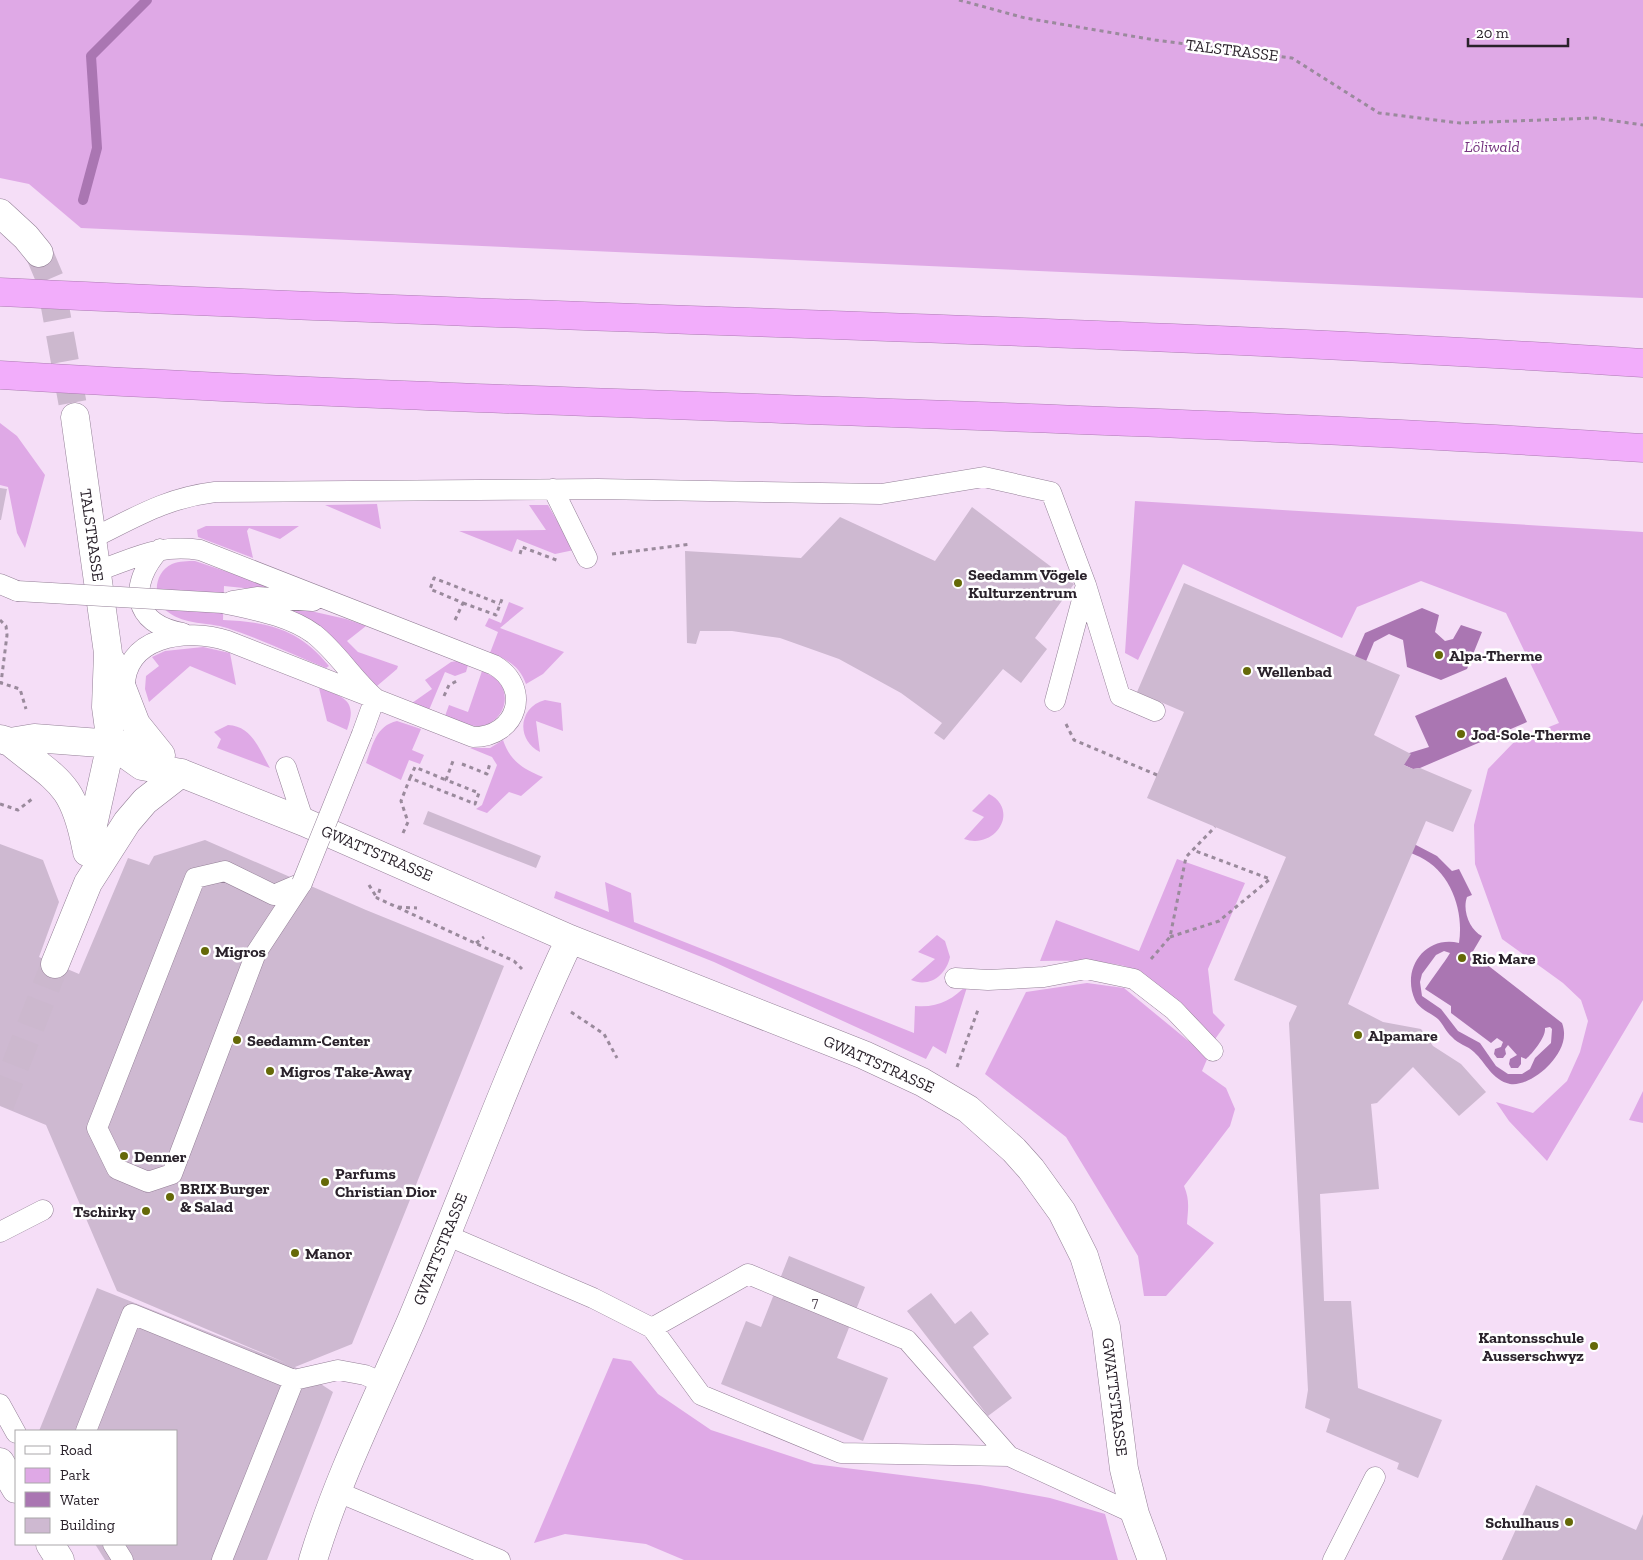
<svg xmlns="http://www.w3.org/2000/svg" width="1643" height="1560" font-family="'Zilla Slab',serif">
<rect width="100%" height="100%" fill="#f5def7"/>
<path fill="#dfa9e6" d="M 0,0 L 1643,0 L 1643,298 L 81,228 L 29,184 L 0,178 Z
M 0,423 L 17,436 L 45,475 L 25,548 L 17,533 L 8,487 L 0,485 Z
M 1135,501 L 1643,532 L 1643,1000 L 1547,1161 L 1509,1121 L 1496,1102 L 1533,1113 L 1567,1081 L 1580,1052 L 1588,1021 L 1581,1000 L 1563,983 L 1502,939 L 1475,864 L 1474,825 L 1488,769 L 1516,740 L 1559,723 L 1506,613 L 1421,581 L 1357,607 L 1342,638 L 1183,564 L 1138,660 L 1125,653 Z
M 377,504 L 381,529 L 325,505 Z
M 529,505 L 548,505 L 574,550 L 555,554 L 517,539 L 512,552 L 459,531 L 546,530 Z
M 206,526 L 299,526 L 280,539 L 249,528 L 247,531 L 253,558 L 198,537 L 197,530 Z
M 195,561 L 266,585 L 264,590 L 224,586 L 223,620 C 269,622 299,629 329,666 L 326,668 C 294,655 261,639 227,628 C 208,622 185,625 168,612 C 152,600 153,573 172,564 C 179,561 188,561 195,561 Z
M 509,602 L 524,608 L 500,628 L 564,652 L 543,674 L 526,684 C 520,666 507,659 490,653 L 498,632 L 485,626 L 489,618 L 501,623 Z
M 293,607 L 346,619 L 366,626 L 347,641 L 358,652 L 398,666 L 397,669 L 377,686 C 343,661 339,627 291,612 Z
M 203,647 L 230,653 L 236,685 L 190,666 L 149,702 L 145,689 L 146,676 L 159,666 L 152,657 L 165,651 Z
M 457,661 L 468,665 L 466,672 L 455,676 L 445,672 L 429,710 L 412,703 L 432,689 L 425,680 L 451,662 Z
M 482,671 C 488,674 495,677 499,682 C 513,699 500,725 479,726 C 467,727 455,720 445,716 L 449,705 L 468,712 Z
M 319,688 C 344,697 358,700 347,730 L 327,721 Z
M 545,700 L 561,703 L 563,731 L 536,721 L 540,752 C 516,740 518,707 545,700 Z
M 397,721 L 421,729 L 412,750 L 424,755 L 420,764 L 409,760 L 401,780 L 366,763 C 373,744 376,726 397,721 Z
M 228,725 C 252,726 259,749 270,768 L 217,748 L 221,739 L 214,732 Z
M 503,740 C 510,761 523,769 543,777 L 521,796 L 509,792 L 487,813 L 476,809 L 482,805 L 497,765 L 492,757 L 470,748 L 490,748 Z
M 989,794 C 1020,810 996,850 964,839 L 984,817 L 972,811 Z
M 1177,859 L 1245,883 L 1208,969 L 1213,1013 L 1225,1025 L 1213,1042 C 1197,1026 1151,974 1131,968 C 1102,959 1069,961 1040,961 L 1056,920 L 1139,951 Z
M 605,882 L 631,893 L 634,922 L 914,1033 L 915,1006 C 938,1008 952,1000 968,984 L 946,1054 L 933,1046 L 926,1059 L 714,962 L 554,898 L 556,891 L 609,912 Z
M 937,935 L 945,941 L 950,957 C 946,975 930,988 911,980 L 935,959 L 918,952 Z
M 1087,983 L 1124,988 L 1208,1057 L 1202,1071 L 1226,1088 L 1235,1109 L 1230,1126 L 1184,1186 C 1190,1200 1188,1209 1187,1224 L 1214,1243 L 1166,1296 L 1144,1296 L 1138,1256 L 1066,1137 L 985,1074 L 1026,992 Z
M 1643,1091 L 1643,1123 L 1629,1120 Z
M 613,1358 L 631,1361 L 658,1394 L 711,1430 L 814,1464 L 980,1485 L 1050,1498 L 1105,1514 L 1118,1560 L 684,1560 L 646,1544 L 565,1534 L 534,1543 Z"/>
<path fill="#aa76b2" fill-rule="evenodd" d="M 1422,608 L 1439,615 L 1435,632 L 1445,641 L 1453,639 L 1461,625 L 1482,632 L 1467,669 L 1441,680 L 1407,667 L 1403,640 L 1389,634 L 1374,642 L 1353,693 L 1341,688 L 1365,633 Z
M 1506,677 L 1527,722 L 1420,768 L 1413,769 L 1404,765 L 1370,765 L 1429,747 L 1415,716 Z
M 1393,833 L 1437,856 L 1452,871 L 1459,869 L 1472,895 L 1467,897 C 1462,911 1470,930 1482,936 L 1472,953 L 1562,1023 C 1568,1039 1560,1053 1550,1064 C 1541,1074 1524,1086 1510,1084 C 1492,1080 1486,1063 1474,1052 C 1468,1046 1458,1044 1452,1037 C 1446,1032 1443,1024 1438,1019 C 1431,1013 1419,1009 1415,1000 C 1401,969 1425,935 1459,943 C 1464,911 1451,872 1420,857 C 1410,852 1398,848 1387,844 ZM 1444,951 L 1450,953 C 1444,963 1433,977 1425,989 L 1451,1006 L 1451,1013 L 1491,1043 L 1497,1038 L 1503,1042 L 1501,1047 L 1495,1049 L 1494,1054 L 1497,1058 L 1503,1058 L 1506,1054 L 1505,1049 L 1508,1045 L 1517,1055 L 1510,1059 L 1509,1064 L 1511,1068 L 1518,1068 L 1521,1064 L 1521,1057 L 1526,1059 C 1533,1053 1546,1037 1545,1028 L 1550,1027 L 1552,1029 L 1551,1043 L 1535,1058 L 1530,1069 L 1522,1074 L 1508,1074 L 1496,1066 L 1480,1043 L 1458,1031 L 1441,1009 L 1422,996 L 1420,982 L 1422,974 L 1436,955 Z"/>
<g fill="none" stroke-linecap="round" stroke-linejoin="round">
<path stroke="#aa76b2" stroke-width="10" d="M 83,200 L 97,148 L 91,56 L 147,0"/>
</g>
<path fill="#ceb9d1" d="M 0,488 L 7,489 L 1,520 L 0,520 Z
M 972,507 L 1074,584 L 1035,638 L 1047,649 L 1021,683 L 1003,669 L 944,740 L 934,733 L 942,723 L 901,693 L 839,659 L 780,638 L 732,631 L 700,631 L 696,644 L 687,643 L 685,551 L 801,558 L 840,517 L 935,561 Z
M 1184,583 L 1400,675 L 1374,735 L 1411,754 L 1404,765 L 1413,769 L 1420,768 L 1472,790 L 1453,832 L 1426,821 L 1348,1004 L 1383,1022 L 1421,1029 L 1433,1046 L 1461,1064 L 1486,1092 L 1459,1116 L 1413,1067 L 1377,1103 L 1371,1104 L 1379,1189 L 1320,1194 L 1324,1301 L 1351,1301 L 1358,1388 L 1442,1420 L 1418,1478 L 1397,1469 L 1399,1463 L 1326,1432 L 1330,1419 L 1305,1408 L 1308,1390 L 1289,1023 L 1297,1006 L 1234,980 L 1286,857 L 1147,798 L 1184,712 L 1137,692 Z
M 428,811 L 541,856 L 536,868 L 423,824 Z
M 205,840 L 366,910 L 504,966 L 352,1344 L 295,1367 L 333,1392 L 267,1560 L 105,1560 L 95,1544 L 176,1544 L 176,1431 L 39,1431 L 97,1288 L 286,1363 L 117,1291 L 46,1125 L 0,1106 L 0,844 L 43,860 L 59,902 L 39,957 L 79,974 L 128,858 L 149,865 L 154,856 Z
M 789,1256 L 865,1287 L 837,1358 L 888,1378 L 863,1441 L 721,1384 L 746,1321 L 761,1327 Z
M 931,1293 L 955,1324 L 971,1311 L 989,1334 L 973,1347 L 1012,1398 L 988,1416 L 907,1311 Z
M 1536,1485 L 1636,1530 L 1643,1514 L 1643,1560 L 1502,1560 Z"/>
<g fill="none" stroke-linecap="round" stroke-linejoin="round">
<path stroke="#ccb8ce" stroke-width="28" stroke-dasharray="28 14" stroke-linecap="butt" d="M 39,253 L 50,279 L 75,417
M 0,1105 L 55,964"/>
<g stroke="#948097" stroke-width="21">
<path id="service" d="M 553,489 L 587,558
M 93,538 C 136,517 166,498 215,492 L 598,489 L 881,494 L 984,477 L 1051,492 L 1086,585 L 1055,701
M 160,549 C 128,584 131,624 183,633
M 97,571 C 136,558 157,544 200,550 L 494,665 C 532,687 518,737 473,737 L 228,641 C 187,627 121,636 125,692
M 0,584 L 17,591
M 1086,585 L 1120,696 L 1155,711
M 232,601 L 257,597 L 313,601
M 223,603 C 253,610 288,615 314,634 C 337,652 353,679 375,698 L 362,734
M 286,767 L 304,822
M 225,871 L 274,895 L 302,883 L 256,953 L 172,1174 L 148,1182 L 117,1169 L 97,1128 L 195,878 Z
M 955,978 L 988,980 L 1044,977 L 1086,969 L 1134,979 L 1174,1010 L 1213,1051
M 0,1232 L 43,1210
M 446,1235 L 593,1298 L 652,1328 L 748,1274 L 907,1340 L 1009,1456
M 652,1328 L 701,1395 L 841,1453 L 1009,1456 L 1135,1514
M 0,1404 L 16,1433
M 86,1431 L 132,1314 L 294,1380 L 338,1370 L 365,1375 L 383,1383
M 338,1492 L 500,1560
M 113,1544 L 123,1560
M 222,1560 L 294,1380
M 1333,1560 L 1375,1477"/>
</g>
<g stroke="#948097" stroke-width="29">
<path id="minor" d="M 0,213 L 26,237 L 39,253
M 75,417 L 108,653 L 106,707 L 111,744 L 87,852
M 112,662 L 136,724 L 161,755
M 0,739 L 10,742 L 34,738 L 153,747
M 10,742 C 57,781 73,781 86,847
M 111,744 L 142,766 L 181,773 L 304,822 L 570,939 L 864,1055 L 922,1082 L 968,1109 L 1014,1150 L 1031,1169 L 1062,1212 L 1084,1256 L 1106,1327 L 1124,1469 L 1135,1514 L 1152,1560
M 55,964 L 88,883 L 127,822 L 145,801 L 181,773
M 0,1462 L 16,1489
M 50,1544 L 60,1560
M 313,1560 C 338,1477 378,1398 412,1319 C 465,1192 512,1063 570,939"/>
</g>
<g stroke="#ac7cb2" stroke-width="29">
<path id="motorway" d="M 0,292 C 547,320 1096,327 1643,363
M 0,375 C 547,408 1096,412 1643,448"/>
</g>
<path stroke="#9a8a9c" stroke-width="3" stroke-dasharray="4 4" stroke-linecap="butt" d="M 959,0 L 1025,18 L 1155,40 L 1292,58 L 1379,113 L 1460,123 L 1595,118 L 1643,125
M 520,554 L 522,547 L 559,561
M 612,554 L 691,544
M 463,603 L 496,615 L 502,599
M 0,620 L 6,626 L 7,635 L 1,683 L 20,689 L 26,709
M 455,620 L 463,603 L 430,589 L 434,578 L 500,604
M 444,696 L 449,685 L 457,681
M 1066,724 L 1074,740 L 1157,775
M 462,764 L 487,774 L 490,763
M 410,778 L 415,767 L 446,780
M 0,804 L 18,810 L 32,799
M 403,833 L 408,822 L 401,801 L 410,778 L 475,804 L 479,793 L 446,780 L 453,761 L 456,762
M 369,885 L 377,898
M 380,889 L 377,898 L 514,961 L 522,969
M 398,907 L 417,908
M 1170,937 L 1219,921 L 1270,879 L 1193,850
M 476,943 L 484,937
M 1151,959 L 1170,937 L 1186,857 L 1215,827
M 571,1012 L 604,1034 L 617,1058
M 957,1067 L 979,1007"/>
<use href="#service" stroke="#fff" stroke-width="20"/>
<use href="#minor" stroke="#fff" stroke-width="28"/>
<use href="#motorway" stroke="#f2adfb" stroke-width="28"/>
<g stroke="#948097" stroke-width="21" stroke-linecap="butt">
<path id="service-bridge" d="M 17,591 L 223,603
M 302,883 L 362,734"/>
</g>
<use href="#service-bridge" stroke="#fff" stroke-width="20"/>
</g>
<g fill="#656908" stroke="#fff" stroke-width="2">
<circle cx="958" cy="583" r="5"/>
<circle cx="1439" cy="655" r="5"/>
<circle cx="1247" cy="671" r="5"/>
<circle cx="1461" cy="734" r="5"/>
<circle cx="205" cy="951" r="5"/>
<circle cx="1462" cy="958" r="5"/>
<circle cx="1358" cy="1035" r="5"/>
<circle cx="237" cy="1040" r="5"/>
<circle cx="270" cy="1071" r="5"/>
<circle cx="124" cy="1156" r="5"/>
<circle cx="325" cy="1182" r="5"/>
<circle cx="170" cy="1197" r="5"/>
<circle cx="146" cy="1211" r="5"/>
<circle cx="295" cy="1253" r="5"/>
<circle cx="1594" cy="1346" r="5"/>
<circle cx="1569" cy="1522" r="5"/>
</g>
<g text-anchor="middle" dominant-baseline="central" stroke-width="5" stroke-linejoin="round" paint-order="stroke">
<g font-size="14" fill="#534854">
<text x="815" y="1302">7</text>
</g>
<g font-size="16" fill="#2a222b" stroke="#fff">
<text transform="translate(1232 50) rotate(7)">TALSTRASSE</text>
<text transform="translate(92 535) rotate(82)">TALSTRASSE</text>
<text transform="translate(377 853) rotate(23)">GWATTSTRASSE</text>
<text transform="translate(879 1064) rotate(24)">GWATTSTRASSE</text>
<text transform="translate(440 1249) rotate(-68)">GWATTSTRASSE</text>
<text transform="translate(1115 1397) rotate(83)">GWATTSTRASSE</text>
</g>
<g font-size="16" font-style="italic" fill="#76357f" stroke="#fff">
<text x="1492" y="146">Löliwald</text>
</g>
<g font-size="16" font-weight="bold" fill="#2a222b" stroke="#fff" text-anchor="start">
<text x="968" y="574">Seedamm Vögele<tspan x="968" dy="18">Kulturzentrum</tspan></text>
<text x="1449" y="655">Alpa-Therme</text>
<text x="1257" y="671">Wellenbad</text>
<text x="1471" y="734">Jod-Sole-Therme</text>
<text x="215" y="951">Migros</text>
<text x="1472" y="958">Rio Mare</text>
<text x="1368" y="1035">Alpamare</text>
<text x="247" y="1040">Seedamm-Center</text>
<text x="280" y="1071">Migros Take-Away</text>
<text x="134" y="1156">Denner</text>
<text x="335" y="1173">Parfums<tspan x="335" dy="18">Christian Dior</tspan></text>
<text x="180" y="1188">BRIX Burger<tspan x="180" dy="18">&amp; Salad</tspan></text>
<text x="136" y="1211" text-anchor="end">Tschirky</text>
<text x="305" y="1253">Manor</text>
<text x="1584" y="1337" text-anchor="end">Kantonsschule<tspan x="1584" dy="18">Ausserschwyz</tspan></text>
<text x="1559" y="1522" text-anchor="end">Schulhaus</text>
</g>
</g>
<rect x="15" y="1430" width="162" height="115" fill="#ffffff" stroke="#aaa7aa"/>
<rect x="25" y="1446" width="25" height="8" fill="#ffffff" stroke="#aaa7aa"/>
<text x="60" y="1455" font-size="15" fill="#2a222b">Road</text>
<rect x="25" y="1468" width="25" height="15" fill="#dfa9e6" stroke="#aaa7aa"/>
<text x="60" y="1480" font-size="15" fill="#2a222b">Park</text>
<rect x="25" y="1492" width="25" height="15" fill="#aa76b2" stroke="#aaa7aa"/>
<text x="60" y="1505" font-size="15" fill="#2a222b">Water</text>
<rect x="25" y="1518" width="25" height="15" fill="#ceb9d1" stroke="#aaa7aa"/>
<text x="60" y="1530" font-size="15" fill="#2a222b">Building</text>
<path d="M1468 38v8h100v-8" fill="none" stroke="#2a222b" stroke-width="2.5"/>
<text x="1476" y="38" font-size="15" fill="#2a222b" stroke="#ffffff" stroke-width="4" paint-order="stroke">20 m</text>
</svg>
